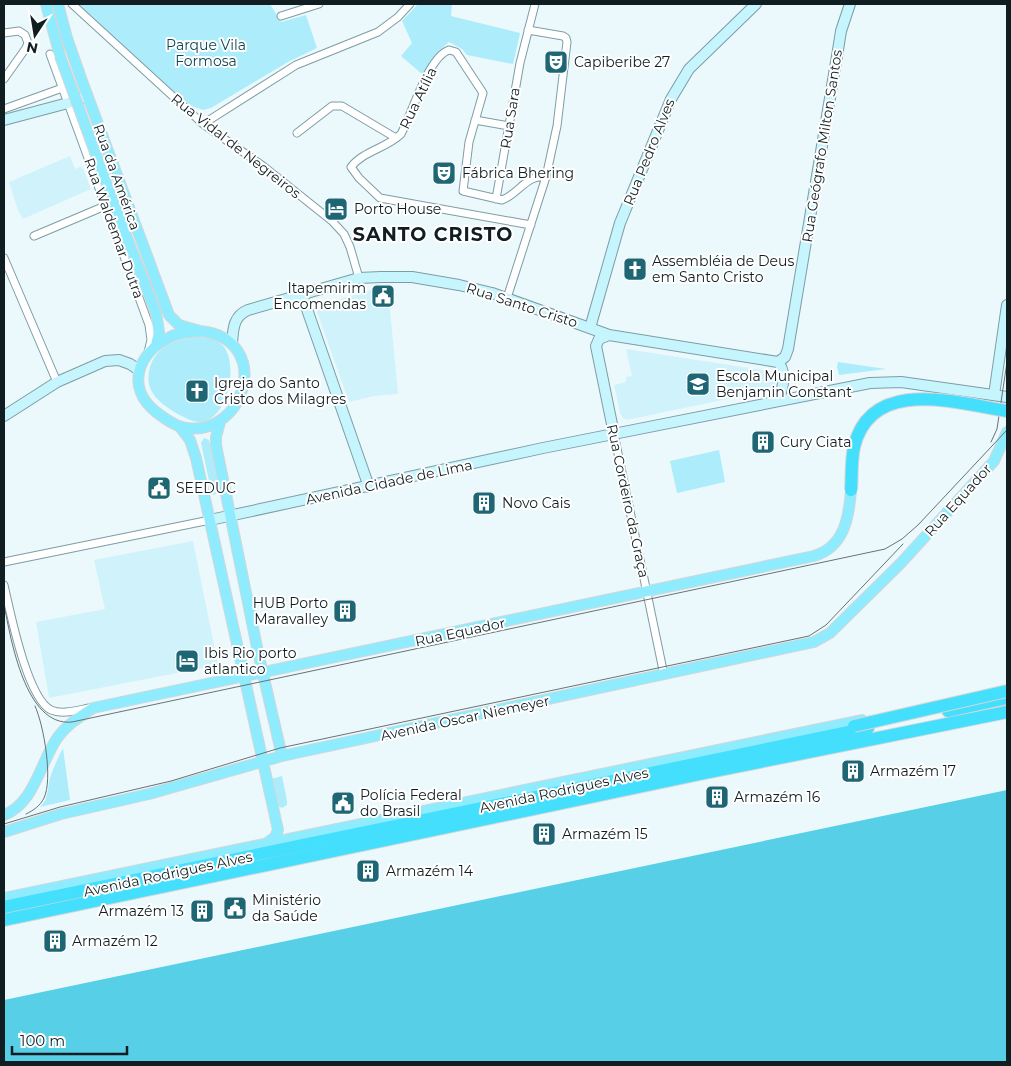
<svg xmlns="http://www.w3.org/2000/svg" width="1011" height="1066" font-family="Montserrat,sans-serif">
<rect width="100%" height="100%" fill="#ebf9fc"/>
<path fill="#d0f3fb" d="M 70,156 L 75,169 L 82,166 L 91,189 L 23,219 L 18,210 L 9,182 Z
M 374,289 L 388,289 L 398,394 L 374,396 L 349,402 L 317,312 L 321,305 Z
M 626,349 L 769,371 L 775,376 L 776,382 L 774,387 L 770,390 L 627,420 L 623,418 L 620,413 L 614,385 L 626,382 L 626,377 L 632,376 Z
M 193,541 L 218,665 L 49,698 L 36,622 L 105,609 L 94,560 Z"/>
<path fill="#adecfb" d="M 127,4 L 270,4 L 281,22 L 306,15 L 317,48 L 288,62 L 211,108 L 203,110 L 189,105 L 76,5 Z
M 418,4 L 452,4 L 451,16 L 520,33 L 513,64 L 467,55 L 462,49 L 449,42 L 439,51 L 422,74 L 401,56 L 412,43 L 402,21 Z
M 198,337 C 205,337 214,339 220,343 C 241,358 228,422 200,422 C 192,422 183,417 176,413 C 166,407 156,400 151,390 C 148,384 148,377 149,371 C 154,347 176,338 198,337 Z
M 838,362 L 886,369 L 839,375 L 837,367 Z
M 204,438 L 209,440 L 220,493 L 212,495 L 201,443 Z
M 719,450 L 725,482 L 677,493 L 670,461 Z
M 63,748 L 70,800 L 40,807 C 49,799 47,789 50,778 C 53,768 58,758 63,748 Z
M 282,776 L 287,801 L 287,805 L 282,808 L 278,806 L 271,779 Z"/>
<path fill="#57cfe7" d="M 1007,790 L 1007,1062 L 4,1062 L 4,1000 Z"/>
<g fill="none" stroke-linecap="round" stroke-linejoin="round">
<g stroke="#7d9da5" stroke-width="9">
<path id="street" d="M 72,4 L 203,124 L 263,166 L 332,221 L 344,234 L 350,247 L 359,278
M 281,16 L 319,4
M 4,33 L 19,31 L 25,35 L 28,43 L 26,48 L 4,79
M 50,54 L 149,325 L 151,340 L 148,352
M 4,109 L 65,87
M 475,120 L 509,126
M 203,124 L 296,65 L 378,32 L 398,17 L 410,4
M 297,133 L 332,106 L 342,106 L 396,138
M 496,199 L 520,63 L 535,4
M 531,225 L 380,198 L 359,178 L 351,167 C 363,151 387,148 401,134 C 412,114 428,57 449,50 L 456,52 L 483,93 L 469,142 L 463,191 L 502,200 C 519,194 526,174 546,177
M 34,236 L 105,206
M 4,258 L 57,382
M 507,298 L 546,177 L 557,126 L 567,42 L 566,38 L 563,36 L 528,30
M 614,434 L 664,675
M 4,562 L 210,520
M 4,585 C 10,611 27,698 51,710 C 62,715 78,710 89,708"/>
</g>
<g stroke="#7d9da5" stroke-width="12">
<path id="secondary" d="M 4,120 L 68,103 L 87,96
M 302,295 L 369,487
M 590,328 L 620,223 L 671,99 L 689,69 L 756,4
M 609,335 L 599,339 L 596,346 L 614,434
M 232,344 C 233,330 233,316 248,310 L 359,278 L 381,277 L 412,277 L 459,285 L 492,293 L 609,335 L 778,362
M 778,362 L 785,357 L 788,349 L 838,50 L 841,31 L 850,4
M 994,395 L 1007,305
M 775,401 C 784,391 787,373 778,362
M 4,416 L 57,382 L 105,361 L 119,360 L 130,364 L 139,370
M 210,520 L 543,448 L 870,383 L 901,382 L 1007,397"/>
</g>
<g stroke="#d4d6d7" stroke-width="12">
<path id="primary" d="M 46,4 L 60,56
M 58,4 L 67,38 L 82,81 L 169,315 L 179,325 L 200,331
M 112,199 L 156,313 L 159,332 L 156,345
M 200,331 C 276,339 244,442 182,427 C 173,425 164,418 156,412 C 125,387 138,353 170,337 C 179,332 190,332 200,331 Z
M 220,422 L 216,437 L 216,445 L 258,652 L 282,756
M 180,427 L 190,440 L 196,458 L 278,830 L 275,837 L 267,843
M 4,815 C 35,803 40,762 58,737 C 67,724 80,717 93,708 L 814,556 C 844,547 849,518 851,490
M 4,832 L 61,814 L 149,794 L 282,756 L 814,642 L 830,633 L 901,563 L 994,461 L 1007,432
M 4,898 L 862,720"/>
</g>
<g stroke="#d4d6d7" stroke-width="14">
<path id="highway" d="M 948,711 L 1007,698
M 4,907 L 868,728
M 4,920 L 700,774 L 1007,712"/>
</g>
<use href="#street" stroke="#fff" stroke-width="7"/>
<use href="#secondary" stroke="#c7f5fe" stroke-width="10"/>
<use href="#primary" stroke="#8eecfe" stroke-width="10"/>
<use href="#highway" stroke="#43dffd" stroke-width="12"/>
<path stroke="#677477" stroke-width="1" d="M 991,442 L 997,429 L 1007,362
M 4,605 C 11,639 25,727 72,722 L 885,549 L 902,539 L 918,525 L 1007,430
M 26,814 C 34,810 40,806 44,798 C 53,779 44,726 35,706
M 4,824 L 60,807 L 171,781 L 280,748 L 809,636 L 826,625 L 903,544"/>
<g stroke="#d4d6d7" stroke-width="12" stroke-linecap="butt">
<path id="primary-bridge" d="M 60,56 L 112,199"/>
</g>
<g stroke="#d4d6d7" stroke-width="14" stroke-linecap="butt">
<path id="highway-bridge" d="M 851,490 C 852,476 851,461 854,447 C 871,376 957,403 1007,411
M 854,726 L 1007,691"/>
</g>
<use href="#primary-bridge" stroke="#8eecfe" stroke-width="10"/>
<use href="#highway-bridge" stroke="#43dffd" stroke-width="12"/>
</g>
<defs>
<g id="theatre-square" transform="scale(1.25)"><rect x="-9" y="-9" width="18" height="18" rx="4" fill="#1e6674" stroke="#fff"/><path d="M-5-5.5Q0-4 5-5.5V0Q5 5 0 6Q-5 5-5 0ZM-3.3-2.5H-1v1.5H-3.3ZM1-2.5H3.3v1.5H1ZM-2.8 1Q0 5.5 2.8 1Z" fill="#fff"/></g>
<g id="hotel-square" transform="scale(1.25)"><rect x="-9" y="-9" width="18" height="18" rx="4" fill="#1e6674" stroke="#fff"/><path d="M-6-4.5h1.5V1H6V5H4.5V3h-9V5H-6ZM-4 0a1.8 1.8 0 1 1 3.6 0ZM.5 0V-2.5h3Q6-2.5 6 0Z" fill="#fff"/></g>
<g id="church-square" transform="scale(1.25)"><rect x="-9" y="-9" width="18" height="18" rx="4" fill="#1e6674" stroke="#fff"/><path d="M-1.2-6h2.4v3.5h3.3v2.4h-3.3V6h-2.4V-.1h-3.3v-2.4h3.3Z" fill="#fff"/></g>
<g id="civic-square" transform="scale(1.25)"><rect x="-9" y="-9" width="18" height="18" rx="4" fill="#1e6674" stroke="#fff"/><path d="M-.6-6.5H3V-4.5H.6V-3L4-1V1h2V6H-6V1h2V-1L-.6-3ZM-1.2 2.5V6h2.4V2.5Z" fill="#fff"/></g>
<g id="school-square" transform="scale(1.25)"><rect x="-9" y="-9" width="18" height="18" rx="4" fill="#1e6674" stroke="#fff"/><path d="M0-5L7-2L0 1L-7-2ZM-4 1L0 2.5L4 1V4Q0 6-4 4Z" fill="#fff"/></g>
<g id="building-square" transform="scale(1.25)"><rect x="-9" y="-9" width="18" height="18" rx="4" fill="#1e6674" stroke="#fff"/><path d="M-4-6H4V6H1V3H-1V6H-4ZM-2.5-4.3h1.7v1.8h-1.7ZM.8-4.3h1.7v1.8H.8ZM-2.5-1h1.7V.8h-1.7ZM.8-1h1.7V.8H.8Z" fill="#fff"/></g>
</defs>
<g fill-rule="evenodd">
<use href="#theatre-square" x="556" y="62"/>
<use href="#theatre-square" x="444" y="173"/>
<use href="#hotel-square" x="336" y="209"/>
<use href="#church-square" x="635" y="269"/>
<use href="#civic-square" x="383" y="296"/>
<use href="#school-square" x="698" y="384"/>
<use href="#church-square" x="197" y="391"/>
<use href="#building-square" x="763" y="442"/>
<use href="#civic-square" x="159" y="488"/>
<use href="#building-square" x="484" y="503"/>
<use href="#building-square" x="345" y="611"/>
<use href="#hotel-square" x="187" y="661"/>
<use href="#building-square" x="853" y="771"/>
<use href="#building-square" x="717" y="797"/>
<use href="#civic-square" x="343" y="803"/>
<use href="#building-square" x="544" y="834"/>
<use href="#building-square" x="368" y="871"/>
<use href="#civic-square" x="235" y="908"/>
<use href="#building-square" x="202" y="911"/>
<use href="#building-square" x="55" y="941"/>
</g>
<g text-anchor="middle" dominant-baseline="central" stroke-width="4" stroke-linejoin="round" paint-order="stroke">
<g font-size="14" fill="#124752" stroke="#fff">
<text x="206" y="45">Parque Vila<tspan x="206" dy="16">Formosa</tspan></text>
</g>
<g font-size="14" fill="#111e21" stroke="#fff" text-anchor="start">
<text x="574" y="62">Capiberibe 27</text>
<text x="462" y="173">Fábrica Bhering</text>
<text x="354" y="209">Porto House</text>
<text x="652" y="261">Assembléia de Deus<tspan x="652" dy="16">em Santo Cristo</tspan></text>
<text x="366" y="288" text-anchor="end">Itapemirim<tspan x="366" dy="16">Encomendas</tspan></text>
<text x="716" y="376">Escola Municipal<tspan x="716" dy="16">Benjamin Constant</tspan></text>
<text x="214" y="383">Igreja do Santo<tspan x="214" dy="16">Cristo dos Milagres</tspan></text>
<text x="780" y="442">Cury Ciata</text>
<text x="176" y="488">SEEDUC</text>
<text x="502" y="503">Novo Cais</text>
<text x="328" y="603" text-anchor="end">HUB Porto<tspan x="328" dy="16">Maravalley</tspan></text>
<text x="204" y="653">Ibis Rio porto<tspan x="204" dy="16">atlantico</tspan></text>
<text x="870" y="771">Armazém 17</text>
<text x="360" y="795">Polícia Federal<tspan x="360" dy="16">do Brasil</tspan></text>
<text x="734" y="797">Armazém 16</text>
<text x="562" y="834">Armazém 15</text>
<text x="386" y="871">Armazém 14</text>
<text x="252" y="900">Ministério<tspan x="252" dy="16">da Saúde</tspan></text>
<text x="184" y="911" text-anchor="end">Armazém 13</text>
<text x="72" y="941">Armazém 12</text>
</g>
<g font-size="14" fill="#111e21" stroke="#fff">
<text transform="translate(418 98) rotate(-64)">Rua Atília</text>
<text transform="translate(510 118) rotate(-81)">Rua Sara</text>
<text transform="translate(236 146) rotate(38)">Rua Vidal de Negreiros</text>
<text transform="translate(822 146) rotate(-81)">Rua Geógrafo Milton Santos</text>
<text transform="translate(649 152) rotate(-68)">Rua Pedro Alves</text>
<text transform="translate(117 177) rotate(70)">Rua da América</text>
<text transform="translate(114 228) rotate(70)">Rua Waldemar Dutra</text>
<text transform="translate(522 305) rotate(18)">Rua Santo Cristo</text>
<text transform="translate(389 482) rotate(-12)">Avenida Cidade de Lima</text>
<text transform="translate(958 500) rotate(-48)">Rua Equador</text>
<text transform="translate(628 501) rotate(78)">Rua Cordeiro da Graça</text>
<text transform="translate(460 632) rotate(-12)">Rua Equador</text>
<text transform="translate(465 718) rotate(-12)">Avenida Oscar Niemeyer</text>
<text transform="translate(564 790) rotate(-12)">Avenida Rodrigues Alves</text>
<text transform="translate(168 874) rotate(-12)">Avenida Rodrigues Alves</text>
</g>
<g font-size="19" font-weight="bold" letter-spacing="1" fill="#111e21" stroke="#fff">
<text x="433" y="234">SANTO CRISTO</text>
</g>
</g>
<rect width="1011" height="1066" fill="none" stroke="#111e21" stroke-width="10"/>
<g transform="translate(35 35) rotate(192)" stroke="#ffffff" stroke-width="4" paint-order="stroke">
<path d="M0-4L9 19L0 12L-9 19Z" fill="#111e21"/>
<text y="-8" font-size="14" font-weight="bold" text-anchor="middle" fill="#111e21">N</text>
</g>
<path d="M12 1046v8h115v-8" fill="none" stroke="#111e21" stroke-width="2.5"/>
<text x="20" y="1046" font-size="15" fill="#111e21" stroke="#ffffff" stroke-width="4" paint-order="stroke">100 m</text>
</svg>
